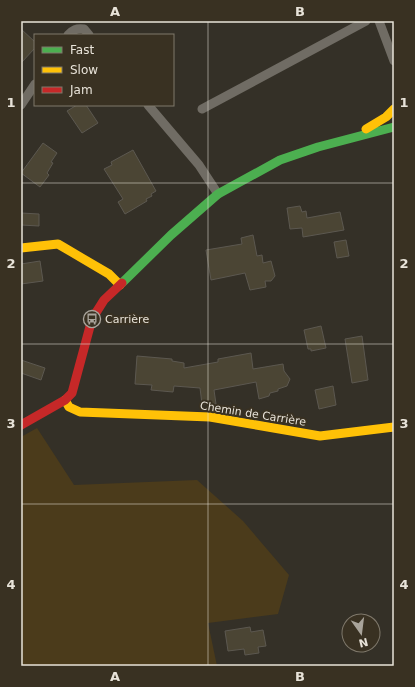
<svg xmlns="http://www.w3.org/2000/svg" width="415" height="687" font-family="'DejaVu Sans',sans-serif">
<rect width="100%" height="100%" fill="#343027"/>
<path fill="#4b3b1b" d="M 37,428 L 74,485 L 197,480 L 243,521 L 289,575 L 278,614 L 208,623 L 217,666 L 21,666 L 21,437 Z"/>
<path fill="#4b4534" stroke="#5c5850" d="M 21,29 L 35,42 L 35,48 L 21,63 Z
M 77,105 L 86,105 L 98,123 L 82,133 L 67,111 Z
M 43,143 L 57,153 L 51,162 L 53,163 L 47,173 L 49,175 L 40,187 L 21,173 Z
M 133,150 L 156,191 L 151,194 L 152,196 L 146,199 L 147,201 L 125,214 L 118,202 L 123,199 L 104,169 L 112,165 L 111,162 Z
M 300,206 L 302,212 L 306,211 L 307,218 L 340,212 L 344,230 L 303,237 L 302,228 L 290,229 L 287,208 Z
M 21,213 L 39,214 L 39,226 L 21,225 Z
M 253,235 L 257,256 L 262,255 L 263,263 L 271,261 L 275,276 L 271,281 L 265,281 L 266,287 L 250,290 L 245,273 L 211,280 L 206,250 L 242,244 L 241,238 Z
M 346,240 L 349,256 L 337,258 L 334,242 Z
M 40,261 L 43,281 L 21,284 L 21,264 Z
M 321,326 L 326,348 L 311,351 L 311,349 L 308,349 L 304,330 Z
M 362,336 L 368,380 L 352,383 L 345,339 Z
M 251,353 L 253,369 L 283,364 L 284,371 L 290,379 L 287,386 L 278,389 L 278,391 L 270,393 L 269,396 L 259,399 L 256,382 L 214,390 L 216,404 L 202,404 L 200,388 L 174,386 L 173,392 L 151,390 L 152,385 L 135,384 L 137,356 L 172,359 L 172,361 L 184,363 L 184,368 L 218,362 L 218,359 Z
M 21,360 L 45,368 L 41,380 L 21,373 Z
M 333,386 L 336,405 L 319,409 L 315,390 Z
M 250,627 L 251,632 L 263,630 L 266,646 L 258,647 L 259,653 L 245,655 L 244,649 L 228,651 L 225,631 Z"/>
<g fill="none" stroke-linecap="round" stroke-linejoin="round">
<path stroke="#706c64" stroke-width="9" d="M 379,21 L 394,61
M 68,35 C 73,30 76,28 84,29 L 89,35
M 21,105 L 35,84
M 148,105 L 199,165 L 218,194
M 202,109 L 366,21"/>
<path stroke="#4caf50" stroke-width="9" d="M 122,283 L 171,235 L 218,194 L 280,160 L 318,147 L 394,127"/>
<path stroke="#ffc107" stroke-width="9" d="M 366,129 L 386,117 L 394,109
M 21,248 L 58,244 L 109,274 L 120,285
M 65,400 L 69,407 L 80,412 L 210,417 L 320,436 L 394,427"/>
<path stroke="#c62828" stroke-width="9" d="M 21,425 L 65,400 L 72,393 L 92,319 L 104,300 L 122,283"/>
</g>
<path fill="none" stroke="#e8e3d9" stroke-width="1" stroke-opacity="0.55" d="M 208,21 L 208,666M 21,183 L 394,183M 21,344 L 394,344M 21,504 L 394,504"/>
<defs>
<g id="bus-ring" transform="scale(0.9)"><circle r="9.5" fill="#393122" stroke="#a9a49b" stroke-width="1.5"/><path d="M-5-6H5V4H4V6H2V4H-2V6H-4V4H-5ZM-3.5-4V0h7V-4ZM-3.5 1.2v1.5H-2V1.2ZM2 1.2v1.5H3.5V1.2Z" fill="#a9a49b"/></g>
</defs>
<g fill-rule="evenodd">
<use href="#bus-ring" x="92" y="319"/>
</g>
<g text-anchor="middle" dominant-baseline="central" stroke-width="4" stroke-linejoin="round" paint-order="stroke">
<g font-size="11" fill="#e8e3d9" stroke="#393122" text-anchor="start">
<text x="105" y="319">Carrière</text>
</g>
<g font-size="11" fill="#e8e3d9" stroke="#393122">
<text transform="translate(253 414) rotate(9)">Chemin de Carrière</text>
</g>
</g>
<rect width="415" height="687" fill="none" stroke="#393122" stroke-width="44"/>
<rect x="34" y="34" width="140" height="72" fill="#393122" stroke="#7f786b"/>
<rect x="42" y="47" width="20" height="6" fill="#4caf50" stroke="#7f786b"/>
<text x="70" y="54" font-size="12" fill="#e8e3d9">Fast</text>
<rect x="42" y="67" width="20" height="6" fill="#ffc107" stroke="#7f786b"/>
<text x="70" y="74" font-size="12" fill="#e8e3d9">Slow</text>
<rect x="42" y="87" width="20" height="6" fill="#c62828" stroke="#7f786b"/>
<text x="70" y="94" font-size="12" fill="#e8e3d9">Jam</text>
<g transform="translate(361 633) rotate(166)"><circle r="19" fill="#393122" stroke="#7f786b"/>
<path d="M0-3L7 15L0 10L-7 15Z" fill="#a9a49b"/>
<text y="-6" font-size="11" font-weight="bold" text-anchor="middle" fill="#e8e3d9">N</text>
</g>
<rect x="22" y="22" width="371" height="643" fill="none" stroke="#e8e3d9" stroke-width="1.5"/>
<g font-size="13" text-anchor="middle" font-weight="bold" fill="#e8e3d9">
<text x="115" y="16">A</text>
<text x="300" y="16">B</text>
<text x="11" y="107">1</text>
<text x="404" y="107">1</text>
<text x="11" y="268">2</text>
<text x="404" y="268">2</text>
<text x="11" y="428">3</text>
<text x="404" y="428">3</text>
<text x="11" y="589">4</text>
<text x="404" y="589">4</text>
<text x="115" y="681">A</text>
<text x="300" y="681">B</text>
</g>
</svg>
